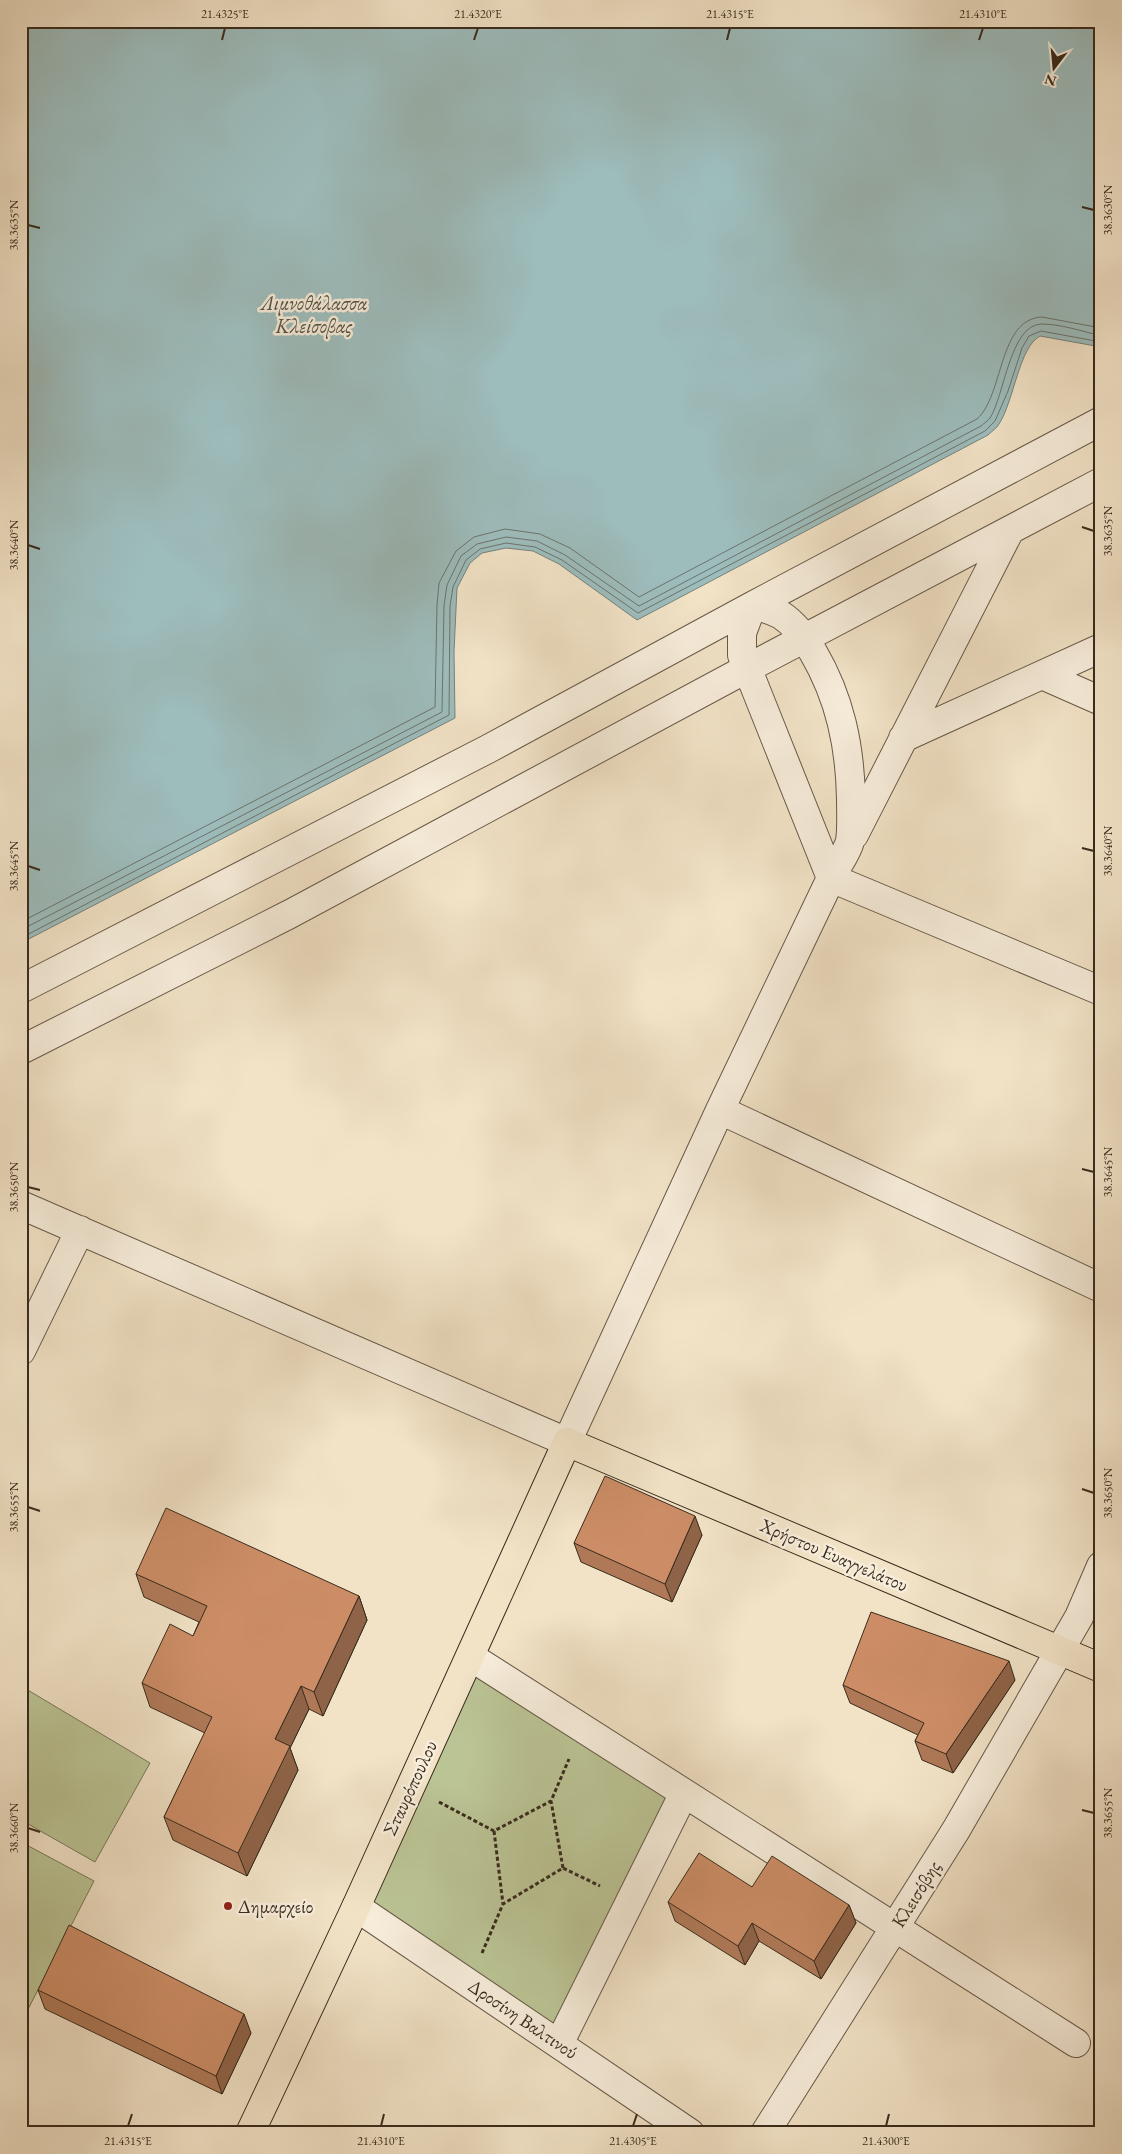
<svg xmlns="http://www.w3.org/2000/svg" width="1122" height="2154" font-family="'EB Garamond',serif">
<rect width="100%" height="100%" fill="#f2e3c7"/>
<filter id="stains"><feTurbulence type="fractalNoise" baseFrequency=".004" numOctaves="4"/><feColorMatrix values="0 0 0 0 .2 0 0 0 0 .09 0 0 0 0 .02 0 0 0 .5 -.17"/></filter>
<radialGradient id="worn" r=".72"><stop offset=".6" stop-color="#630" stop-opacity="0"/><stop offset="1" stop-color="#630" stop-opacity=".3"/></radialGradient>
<path fill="#bbc495" stroke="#7a7859" d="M 471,1657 L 684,1793 L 559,2044 L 356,1907 Z
M 21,1686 L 150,1763 L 95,1862 L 21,1820 Z
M 21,1842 L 94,1881 L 23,2019 L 21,2018 Z"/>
<path fill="#9dbdbd" stroke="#75837d" d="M 21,21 L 1101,21 L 1101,347 L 1040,336 C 1019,347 1014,401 999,424 C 997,428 992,431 988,435 L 637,620 L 559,564 L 533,551 L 506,548 L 482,553 L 470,563 L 457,588 L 454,651 L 455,718 L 21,943 Z"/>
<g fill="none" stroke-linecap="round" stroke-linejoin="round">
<path stroke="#6b746d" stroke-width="1" d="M 21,922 L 435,707 L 437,605 L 439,583 L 456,551 L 474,537 L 505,529 L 540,534 L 570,548 L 639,597 L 977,419 C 1004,395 998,319 1042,317 L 1101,328
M 21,930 L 442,712 L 444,606 L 447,585 L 461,556 L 477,544 L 506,537 L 537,541 L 565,555 L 639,606 L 981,426 C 984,423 988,421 990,418 C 1004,397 1010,325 1041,324 C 1060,324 1082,331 1101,336
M 21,938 L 449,715 L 450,606 L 453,587 L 466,560 L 480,549 L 506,543 L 535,547 L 562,560 L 638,613 L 985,431 L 995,421 L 1008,391 L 1022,348 L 1029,336 L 1041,331 L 1101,342"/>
<g stroke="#675948" stroke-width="30">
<path id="minor" d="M 1042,675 L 1101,701
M 903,738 L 1101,648
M 854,835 L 1010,530
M 21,989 L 488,749 L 752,606 L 1101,421
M 21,1050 L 290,914 L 746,669 L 1101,482
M 720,1110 L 1101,1288
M 21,1205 L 567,1442 L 720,1110 L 831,878 C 836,867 847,853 850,841 C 852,827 851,813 851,799 C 850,746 840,698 813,652 C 805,638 795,624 781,615 C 772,610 762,607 752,606 L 742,633 L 742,655 L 831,878 L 1101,991
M 21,1351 L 80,1230
M 471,1657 L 1076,2043
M 356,1907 L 690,2133
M 559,2044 L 684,1793
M 765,2133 L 956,1830 L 1079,1617 L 1101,1566"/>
</g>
<g stroke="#392b1d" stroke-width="30">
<path id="major" d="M 250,2133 L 356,1907 L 567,1442 L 1101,1668"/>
</g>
<path stroke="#392b1d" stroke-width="3" stroke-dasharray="4 2.5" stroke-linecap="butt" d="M 439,1802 L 494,1831 L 551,1801
M 494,1831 L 503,1904
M 563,1868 L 551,1801 L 569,1759
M 482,1953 L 503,1904 L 563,1868 L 600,1886"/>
<use href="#minor" stroke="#f7eddb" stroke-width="28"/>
<use href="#major" stroke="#f2e3c7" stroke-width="28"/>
</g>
<path fill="#af7958" stroke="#392b1d" d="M 702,1535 L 672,1602 L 581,1562 L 574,1543 Z
M 136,1574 L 359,1596 L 367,1620 L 323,1716 L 309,1709 L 290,1748 L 298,1770 L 247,1876 L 173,1840 L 164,1817 L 205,1733 L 150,1707 L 142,1683 L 193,1636 L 199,1622 L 144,1597 Z
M 1015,1680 L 953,1773 L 922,1760 L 915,1741 L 918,1735 L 850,1703 L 843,1685 Z
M 752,1887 L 849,1905 L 856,1923 L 821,1979 L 759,1941 L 745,1965 L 675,1921 L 668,1902 Z
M 38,1990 L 251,2033 L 222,2094 L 45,2009 Z"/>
<path fill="#8f6347" stroke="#392b1d" d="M 695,1516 L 702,1535 L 672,1602 L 665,1584 Z
M 359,1596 L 367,1620 L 323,1716 L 314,1692 Z
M 1009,1661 L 1015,1680 L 953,1773 L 946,1754 Z
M 301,1686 L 309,1709 L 290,1748 L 298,1770 L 247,1876 L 238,1853 L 275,1739 Z
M 849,1905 L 856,1923 L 821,1979 L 814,1961 Z
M 752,1923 L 759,1941 L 745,1965 L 738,1946 Z
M 244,2014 L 251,2033 L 222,2094 L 216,2076 Z"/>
<path fill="#cc8d66" stroke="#392b1d" d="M 605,1476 L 695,1516 L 665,1584 L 574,1543 Z
M 166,1508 L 359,1596 L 314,1692 L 301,1686 L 275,1739 L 290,1746 L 238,1853 L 164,1817 L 212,1717 L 142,1683 L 170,1624 L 193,1636 L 207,1606 L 136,1574 Z
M 871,1612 L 1009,1661 L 946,1754 L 915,1741 L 924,1723 L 843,1685 Z
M 699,1853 L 752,1887 L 772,1856 L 849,1905 L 814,1961 L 752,1923 L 738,1946 L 668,1902 Z
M 69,1925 L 244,2014 L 216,2076 L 38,1990 Z"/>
<path fill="none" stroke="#392b1d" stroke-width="2" d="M 222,40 L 225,28M 474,40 L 478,28M 727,40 L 730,28M 979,40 L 983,28M 1082,207 L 1094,210M 28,225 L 40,228M 1082,527 L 1094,531M 28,545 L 40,549M 1082,848 L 1094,851M 28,866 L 40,870M 1082,1169 L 1094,1172M 28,1187 L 40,1190M 1082,1489 L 1094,1493M 28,1507 L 40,1511M 1082,1810 L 1094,1813M 28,1828 L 40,1832M 128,2126 L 132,2114M 381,2126 L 384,2114M 633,2126 L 637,2114M 886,2126 L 889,2114"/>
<circle fill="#8f2418" stroke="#f7eddb" stroke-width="2" cx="228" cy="1906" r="5"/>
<g text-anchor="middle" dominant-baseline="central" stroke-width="5" stroke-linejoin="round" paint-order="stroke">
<g font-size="19" fill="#392b1d" stroke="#f7eddb">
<text transform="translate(834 1555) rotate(23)">Χρήστου Ευαγγελάτου</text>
<text transform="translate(410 1788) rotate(-65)">Σταυρόπουλου</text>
<text transform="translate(916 1894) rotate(-58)">Κλεισόβης</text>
<text transform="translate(523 2019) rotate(34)">Δροσίνη Βαλτινού</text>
</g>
<g font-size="19" fill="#392b1d" stroke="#f7eddb" text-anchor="start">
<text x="238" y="1906">Δημαρχείο</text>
</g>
<g font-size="20" font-style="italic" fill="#525045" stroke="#f7eddb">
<text x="314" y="303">Λιμνοθάλασσα<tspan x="314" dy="23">Κλείσοβας</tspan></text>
</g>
</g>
<rect width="1122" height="2154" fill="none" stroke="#f2e3c7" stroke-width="55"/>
<g transform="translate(1054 68) rotate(196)" stroke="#f7eddb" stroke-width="4" paint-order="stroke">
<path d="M0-4L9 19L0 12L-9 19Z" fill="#392b1d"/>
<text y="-8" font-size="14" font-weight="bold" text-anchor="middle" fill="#392b1d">N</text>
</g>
<rect x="28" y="28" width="1066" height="2098" fill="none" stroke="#392b1d" stroke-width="2"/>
<g font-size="12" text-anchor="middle" fill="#392b1d">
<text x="225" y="18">21.4325°E</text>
<text x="478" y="18">21.4320°E</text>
<text x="730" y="18">21.4315°E</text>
<text x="983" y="18">21.4310°E</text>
<text transform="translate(1108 210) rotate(-90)" y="4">38.3630°N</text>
<text transform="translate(14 225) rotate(-90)" y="4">38.3635°N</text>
<text transform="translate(1108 531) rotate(-90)" y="4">38.3635°N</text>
<text transform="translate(14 545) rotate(-90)" y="4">38.3640°N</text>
<text transform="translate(1108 851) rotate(-90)" y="4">38.3640°N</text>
<text transform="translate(14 866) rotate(-90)" y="4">38.3645°N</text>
<text transform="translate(1108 1172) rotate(-90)" y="4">38.3645°N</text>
<text transform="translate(14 1187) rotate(-90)" y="4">38.3650°N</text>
<text transform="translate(1108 1493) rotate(-90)" y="4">38.3650°N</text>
<text transform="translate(14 1507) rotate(-90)" y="4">38.3655°N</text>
<text transform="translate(1108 1813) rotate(-90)" y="4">38.3655°N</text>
<text transform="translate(14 1828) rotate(-90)" y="4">38.3660°N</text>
<text x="128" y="2145">21.4315°E</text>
<text x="381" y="2145">21.4310°E</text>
<text x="633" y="2145">21.4305°E</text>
<text x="886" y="2145">21.4300°E</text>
</g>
<rect width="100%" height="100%" filter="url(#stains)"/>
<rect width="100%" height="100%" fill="url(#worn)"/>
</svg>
